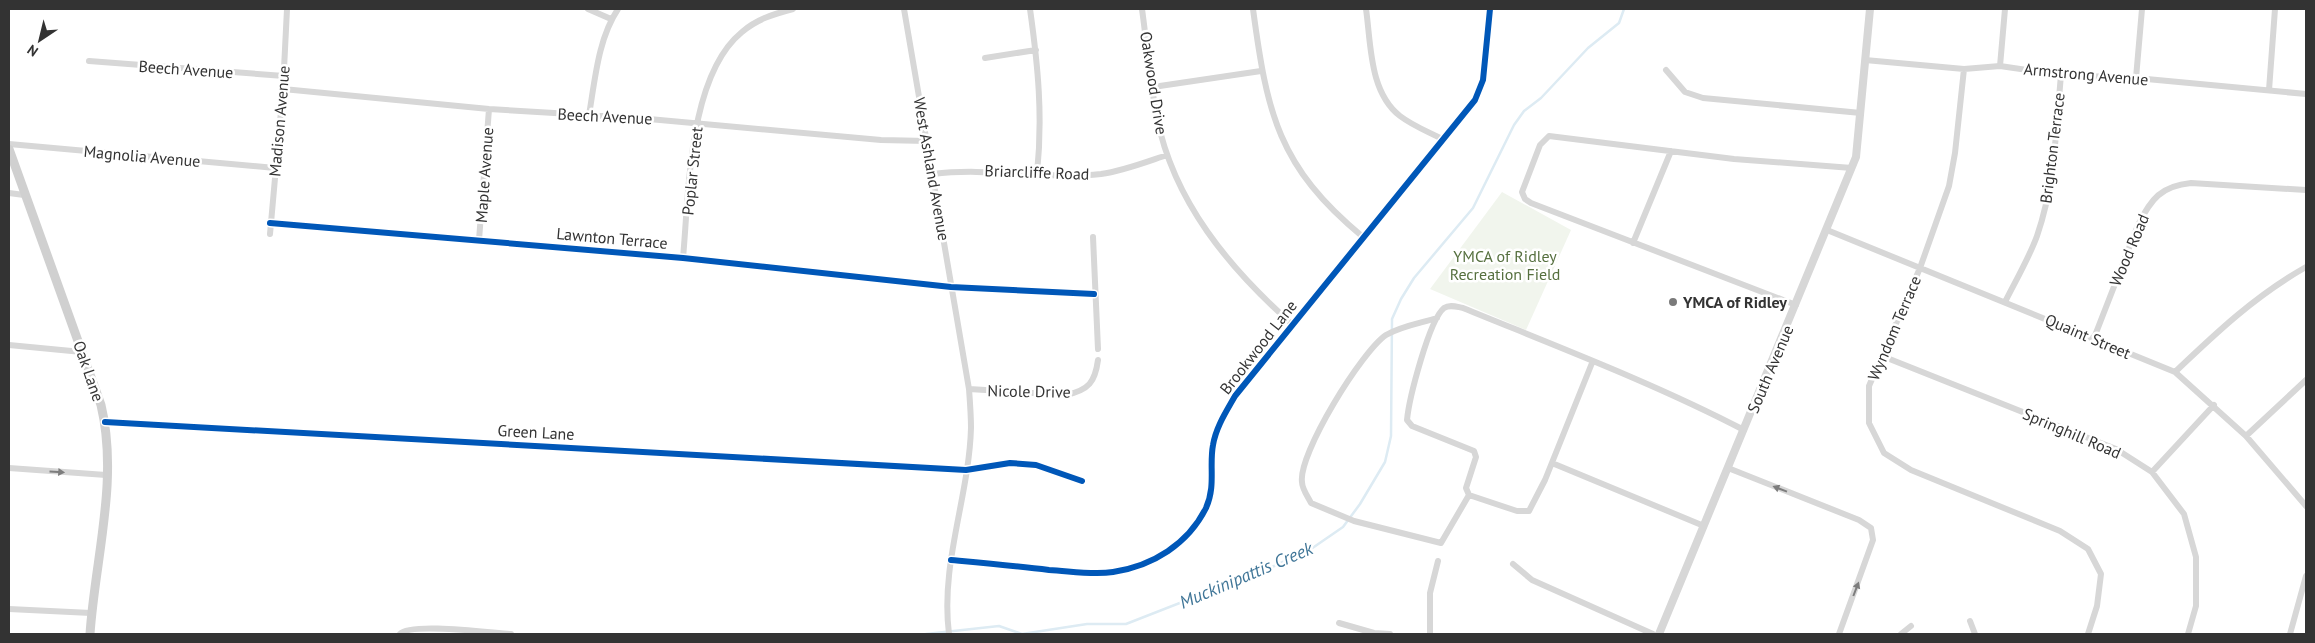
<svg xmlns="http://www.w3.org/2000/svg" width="2315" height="643" font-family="'PT Sans',sans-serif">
<rect width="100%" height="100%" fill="#fff"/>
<path fill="#f1f5ed" d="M 1502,192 L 1571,230 L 1526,330 L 1430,289 Z"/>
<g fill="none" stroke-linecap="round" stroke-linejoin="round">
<path stroke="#ddebf3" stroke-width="2.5" d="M 926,634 L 999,626 L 1022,634 L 1087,624 L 1126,624 L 1272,567 L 1311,549 L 1343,527 L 1360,504 L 1385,462 L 1391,436 L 1392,319 L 1401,299 L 1414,278 L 1473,208 L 1514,125 L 1524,111 L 1541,98 L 1588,48 L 1619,23 L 1624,9"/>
<path stroke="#d7d7d7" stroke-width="6" d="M 588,9 L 611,19
M 904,9 L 969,389 C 970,402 971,415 971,428 C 969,497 940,564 949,634
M 1030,9 C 1038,66 1043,116 1037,174
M 1142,9 C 1147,45 1150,82 1157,118 C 1174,202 1229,268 1292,324
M 1253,9 C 1267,113 1278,167 1363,237
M 1366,9 C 1371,43 1369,92 1400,116 C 1413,126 1429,132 1444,140
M 985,58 L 1036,50
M 1865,60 L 1964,69 L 2000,66 L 2061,75 L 2136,78 L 2306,94
M 89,61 L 284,76
M 2000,66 L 2005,9
M 1964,69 L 1955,153 L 1949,186 L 1920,268 L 1869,386 L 1869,423 L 1884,453 L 1911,470 L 2060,531 L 2088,549 L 2101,574 L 2097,606 L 2088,634
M 1666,70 L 1685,92 L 1703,98 L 1861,113
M 2136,78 L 2142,9
M 1153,87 L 1261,71
M 283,89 L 489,109 L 638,118 L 881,140 L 927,141
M 2269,90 L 2275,9
M 589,115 C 595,80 598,39 618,9
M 9,144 L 275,168
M 933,174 C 989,167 1046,180 1101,174 C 1123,171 1146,162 1167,155
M 9,193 L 24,195
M 270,223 L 683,258 L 951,287 L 1094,294
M 1827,230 L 2175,372 L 2246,436 L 2306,506
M 270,234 L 283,89 L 287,9
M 1093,237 L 1098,349
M 479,240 L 489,109
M 1633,243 L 1671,151
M 683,258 C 689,194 688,76 742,32 C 757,19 774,14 793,9
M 2005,302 C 2016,280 2029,258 2037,236 C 2055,184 2056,129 2061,75
M 1796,305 L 1531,203 L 1525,199 L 1522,192 L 1540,145 L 1549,136 L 1734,159 L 1852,168
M 1437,318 C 1421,323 1401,326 1386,335 C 1362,351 1298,454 1302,482 C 1302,489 1308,497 1311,503 L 1354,521 L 1441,543 L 1469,495
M 2094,338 L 2138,225 C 2151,199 2161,186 2191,183 L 2306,190
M 9,345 L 82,352
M 1882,356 L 2116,449 L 2152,472 L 2184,514 L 2196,557 L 2196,606 L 2188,634
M 1592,363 L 1545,480 L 1529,511 L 1517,511 L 1469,495 L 1466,488 L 1476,457 L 1474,451 L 1412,426 L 1407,420 C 1409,399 1429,320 1444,308 C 1450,304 1457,307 1463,308 C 1556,346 1656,384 1744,430
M 2175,372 C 2217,332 2255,296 2306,267
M 969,389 L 1066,395 C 1089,390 1095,382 1098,360
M 105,422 L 966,470 L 1010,463 L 1036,465 L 1082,481
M 2246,436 L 2306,380
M 1552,463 L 1704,526
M 9,468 L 106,475
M 1728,468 L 1859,520 L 1871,528 L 1873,540 L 1839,634
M 2152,472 L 2214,405
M 951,560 C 983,563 1016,566 1049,570 C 1070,571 1092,575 1113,572 C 1153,566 1188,544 1206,508 C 1216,486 1209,466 1213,445 C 1216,427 1226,412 1235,396 L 1475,100 L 1483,80 L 1490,9
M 1513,564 L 1532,580 L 1653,634
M 9,609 L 91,613
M 1970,621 L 1975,634
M 1339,623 L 1374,633 L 1390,634
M 400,634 C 410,622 492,633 511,634
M 1430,634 L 1430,593 L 1438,561
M 1901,634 L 1911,626
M 2290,634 L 2306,576"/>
<path stroke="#d7d7d7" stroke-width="8" d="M 1659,634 L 1856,157 L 1870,9"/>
<path stroke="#d0d0d0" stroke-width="9" d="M 9,149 L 101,405 C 119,480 95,559 90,634"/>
<g stroke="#fff" stroke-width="9">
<path id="cycleway" d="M 270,223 L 683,258 L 951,287 L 1094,294
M 105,422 L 966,470 L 1010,463 L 1036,465 L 1082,481
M 951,560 C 983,563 1016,566 1049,570 C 1070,571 1092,575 1113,572 C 1153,566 1188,544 1206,508 C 1216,486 1209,466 1213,445 C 1216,427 1226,412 1235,396 L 1475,100 L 1483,80 L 1490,9"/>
</g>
<use href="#cycleway" stroke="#0057b8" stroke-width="6"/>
</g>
<defs><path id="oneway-solid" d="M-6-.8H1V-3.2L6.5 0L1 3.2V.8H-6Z" transform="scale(1.25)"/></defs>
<g fill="#7d7d7d">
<use href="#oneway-solid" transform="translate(57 472) rotate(4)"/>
<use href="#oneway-solid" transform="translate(1780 489) rotate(-159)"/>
<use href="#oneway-solid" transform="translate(1856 589) rotate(-69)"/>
</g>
<circle fill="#7a7a7a" stroke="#fff" stroke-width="2" cx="1673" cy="302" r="5"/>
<g text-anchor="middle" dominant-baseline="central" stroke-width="5" stroke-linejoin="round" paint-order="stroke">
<g font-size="16" fill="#333" stroke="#fff">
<text transform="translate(186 69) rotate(4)">Beech Avenue</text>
<text transform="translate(2086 74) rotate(5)">Armstrong Avenue</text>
<text transform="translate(1154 83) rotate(81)">Oakwood Drive</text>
<text transform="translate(605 116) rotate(3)">Beech Avenue</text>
<text transform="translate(279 121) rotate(-85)">Madison Avenue</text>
<text transform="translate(2052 148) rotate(-83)">Brighton Terrace</text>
<text transform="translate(142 156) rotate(5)">Magnolia Avenue</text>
<text transform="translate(932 169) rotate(80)">West Ashland Avenue</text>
<text transform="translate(692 171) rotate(-84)">Poplar Street</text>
<text transform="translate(1037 172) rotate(2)">Briarcliffe Road</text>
<text transform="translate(484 175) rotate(-86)">Maple Avenue</text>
<text transform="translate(612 238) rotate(5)">Lawnton Terrace</text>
<text transform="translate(2129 250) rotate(-67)">Wood Road</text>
<text transform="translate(1894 328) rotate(-67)">Wyndom Terrace</text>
<text transform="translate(2088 336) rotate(23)">Quaint Street</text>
<text transform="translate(1258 347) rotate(-52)">Brookwood Lane</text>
<text transform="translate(1770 369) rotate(-67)">South Avenue</text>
<text transform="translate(89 371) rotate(71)">Oak Lane</text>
<text transform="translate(1029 391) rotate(1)">Nicole Drive</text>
<text transform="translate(536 432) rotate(3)">Green Lane</text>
<text transform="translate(2072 433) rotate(23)">Springhill Road</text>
</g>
<g font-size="16" fill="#56703f" stroke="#fff">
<text x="1505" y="256">YMCA of Ridley<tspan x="1505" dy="18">Recreation Field</tspan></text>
</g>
<g font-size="16" font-weight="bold" fill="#333" stroke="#fff" text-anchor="start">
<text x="1683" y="302">YMCA of Ridley</text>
</g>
<g font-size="18" font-style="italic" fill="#3f7597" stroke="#fff">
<text transform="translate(1246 575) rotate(-23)">Muckinipattis Creek</text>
</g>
</g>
<rect width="2315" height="643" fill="none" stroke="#333333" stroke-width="20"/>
<g transform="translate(40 40) rotate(215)" stroke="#ffffff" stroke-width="4" paint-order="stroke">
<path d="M0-4L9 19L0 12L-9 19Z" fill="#333333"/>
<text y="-8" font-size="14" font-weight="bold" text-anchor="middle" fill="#333333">N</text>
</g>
</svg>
